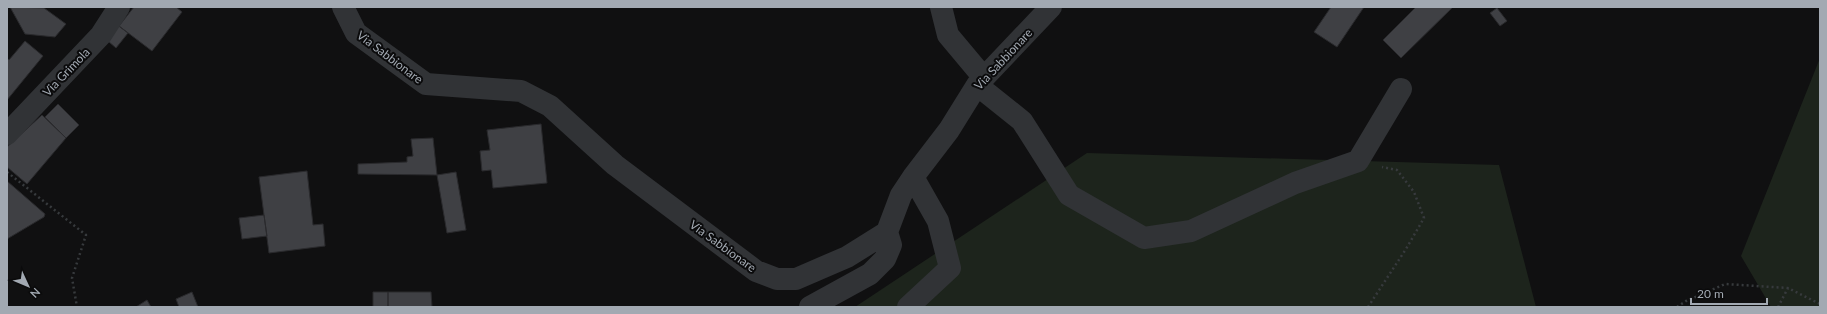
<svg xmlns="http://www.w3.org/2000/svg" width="1827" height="314" font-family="Lato,sans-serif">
<rect width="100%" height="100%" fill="#101011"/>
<path fill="#1d241c" d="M 1820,58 L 1820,307 L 1771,307 L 1741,256 Z
M 1087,153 L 1499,165 L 1536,307 L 855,307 Z"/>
<path fill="#3f4044" stroke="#2a2a2d" d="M 10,7 L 44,8 L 66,24 L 55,37 L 25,34 Z
M 134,7 L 176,7 L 182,12 L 152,51 L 119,26 Z
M 1331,7 L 1364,7 L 1337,47 L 1314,32 Z
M 1416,7 L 1453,7 L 1401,58 L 1383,40 Z
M 1497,8 L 1507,21 L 1500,26 L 1490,13 Z
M 112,21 L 128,33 L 116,48 L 101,35 Z
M 25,41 L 43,56 L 7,100 L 7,58 L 9,60 Z
M 58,104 L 79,125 L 66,138 L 45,117 Z
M 42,115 L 66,138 L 27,184 L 7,167 L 7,147 Z
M 541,124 L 547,183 L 493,188 L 491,170 L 482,171 L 480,151 L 490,150 L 487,130 Z
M 433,138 L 437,175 L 358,174 L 358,164 L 407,162 L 407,157 L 413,156 L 411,139 Z
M 307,171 L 313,225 L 323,224 L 325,246 L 269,253 L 259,177 Z
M 456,172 L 466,230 L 447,233 L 437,175 Z
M 7,181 L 45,214 L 44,217 L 7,239 Z
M 264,215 L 267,236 L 242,239 L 239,218 Z
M 192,292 L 198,307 L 179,307 L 176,299 Z
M 373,292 L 388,292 L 388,307 L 373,307 Z
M 388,292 L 431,292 L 432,307 L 388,307 Z
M 147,300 L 151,307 L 136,307 Z"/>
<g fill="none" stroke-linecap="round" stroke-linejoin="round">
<path stroke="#373a3d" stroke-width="2.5" stroke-dasharray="2 3" stroke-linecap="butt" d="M 7,172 L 86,235 L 72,278 L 77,307
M 1368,307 L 1406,249 L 1424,218 L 1414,192 L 1397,170 L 1382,167
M 1677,307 L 1686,301 L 1725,284 L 1788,288 L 1820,304
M 1778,307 L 1788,288"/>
<path stroke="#313336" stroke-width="22" d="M 343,7 L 356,33 L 426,84 L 521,91 L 550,106 L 615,165 L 756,271 L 777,279 L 796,279 L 847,257 L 887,232 L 901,195 L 913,177 L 949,130 L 977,85 L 1051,7
M 941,7 L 948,35 L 984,78
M 977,85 L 1022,121 L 1069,195 L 1144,238 L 1191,231 L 1295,183 L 1358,161 L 1401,89
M 7,134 L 101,35 L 119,7
M 810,307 L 870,274 L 885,259 L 891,245 L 887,232
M 908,307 L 950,268 L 938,221 L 913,177"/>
</g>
<g text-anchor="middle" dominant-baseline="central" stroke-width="4" stroke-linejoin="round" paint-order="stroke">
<g font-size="12" fill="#a2a9b2" stroke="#0b0b0c">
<text transform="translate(390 57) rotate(37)">Via Sabbionare</text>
<text transform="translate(1003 59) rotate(-47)">Via Sabbionare</text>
<text transform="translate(66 72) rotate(-46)">Via Grimola</text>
<text transform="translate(723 246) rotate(36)">Via Sabbionare</text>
</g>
</g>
<rect width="1827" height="314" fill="none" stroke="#a2a9b2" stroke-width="16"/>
<g transform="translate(28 286) rotate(134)" stroke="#0b0b0c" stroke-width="3" paint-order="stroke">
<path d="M0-3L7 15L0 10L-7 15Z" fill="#a2a9b2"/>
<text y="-6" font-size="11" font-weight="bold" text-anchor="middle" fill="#a2a9b2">N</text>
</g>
<path d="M1691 298v6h76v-6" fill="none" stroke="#a2a9b2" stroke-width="2"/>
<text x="1697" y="298" font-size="12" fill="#a2a9b2" stroke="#0b0b0c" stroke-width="3" paint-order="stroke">20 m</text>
</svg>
